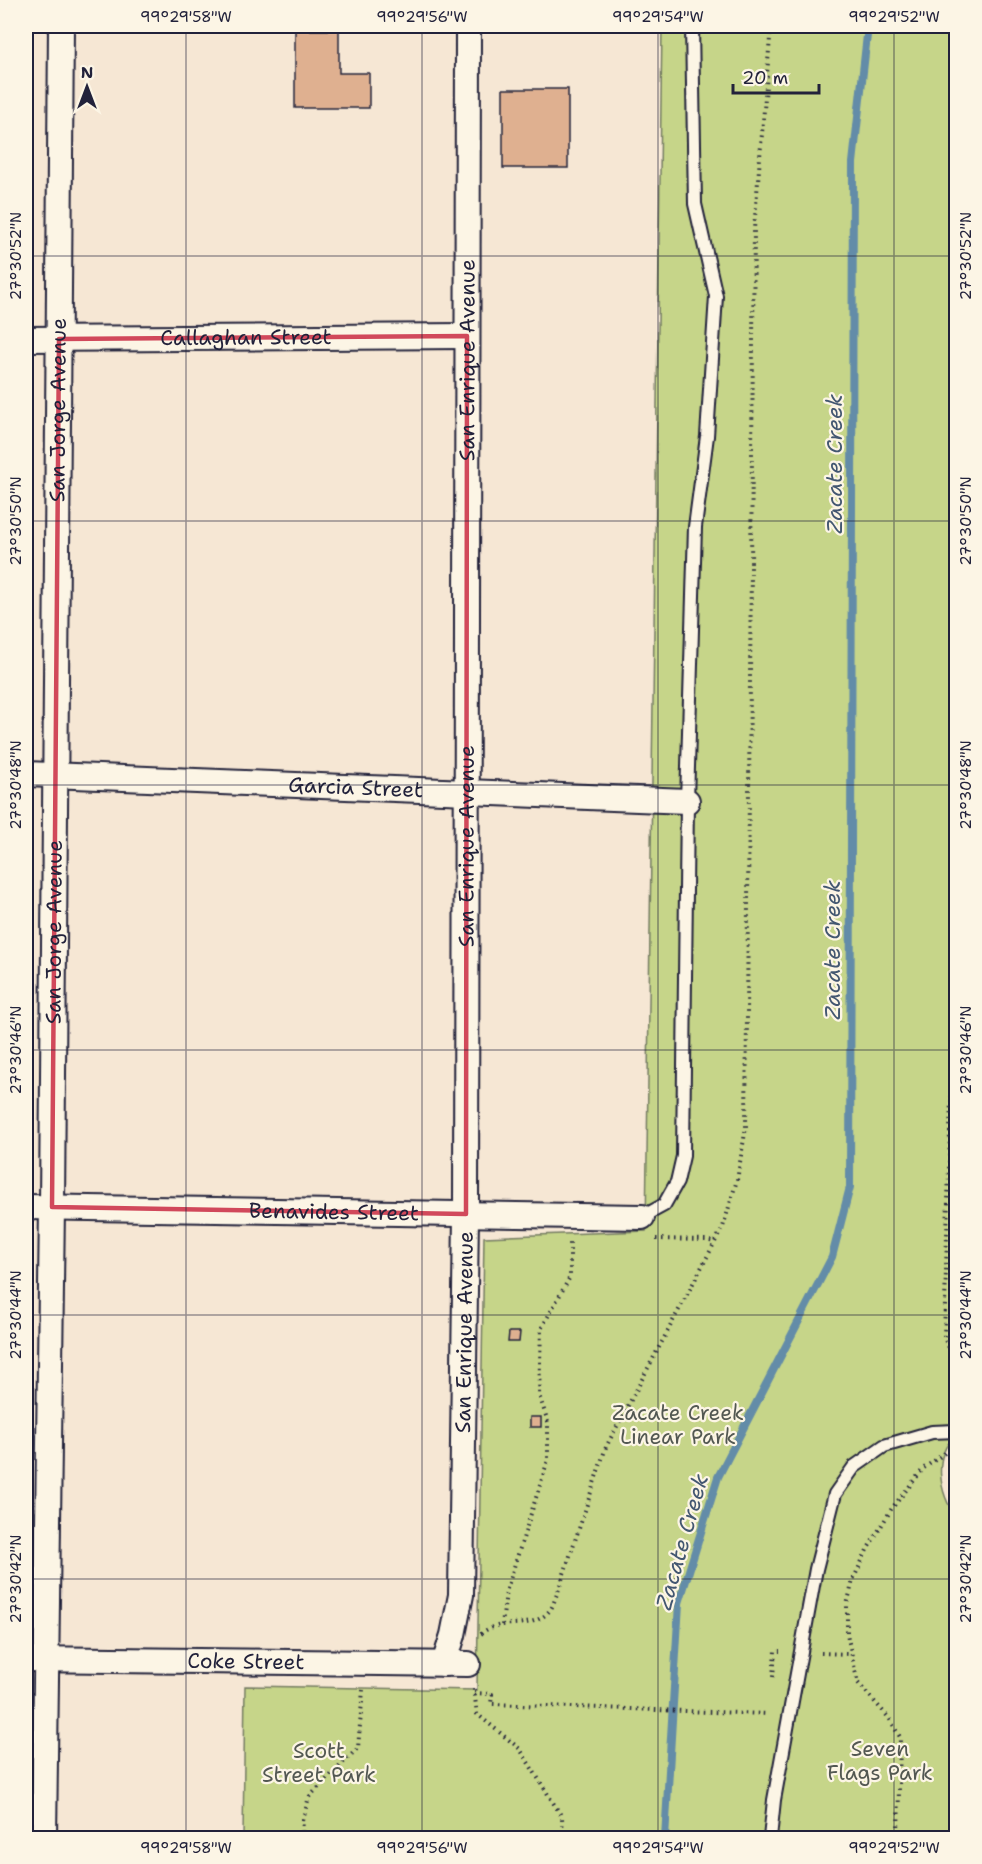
<svg xmlns="http://www.w3.org/2000/svg" width="982" height="1864" font-family="'Shantell Sans',sans-serif">
<rect width="100%" height="100%" fill="#f6e7d4"/>
<filter id="ink" filterUnits="userSpaceOnUse"><feTurbulence type="fractalNoise" baseFrequency=".0167" numOctaves="2"/><feDisplacementMap in="SourceGraphic" scale="12" xChannelSelector="R" yChannelSelector="G"/><feConvolveMatrix kernelMatrix="1 2 1 2 8 2 1 2 1" color-interpolation-filters="sRGB"/></filter>
<g filter="url(#ink)">
<path fill="#c6d589" stroke="#747c62" stroke-width="1.5" d="M 662,26 L 956,26 L 956,1437 C 932,1451 939,1497 956,1515 L 956,1838 L 243,1838 L 245,1686 L 477,1690 L 484,1237 L 646,1231 Z"/>
<g fill="none" stroke-linecap="round" stroke-linejoin="round">
<path stroke="#638ca8" stroke-width="8" d="M 665,1838 L 679,1603 L 718,1477 L 832,1257 L 850,1187 L 853,163 L 868,26"/>
</g>
<path fill="#dfb090" stroke="#22223b" stroke-width="1.5" d="M 295,30 L 339,30 L 339,73 L 369,73 L 369,108 L 295,108 Z
M 503,89 L 568,89 L 568,168 L 503,168 Z
M 509,1332 L 520,1332 L 519,1342 L 508,1342 Z
M 530,1417 L 541,1417 L 541,1427 L 530,1427 Z"/>
<g fill="none" stroke-linecap="round" stroke-linejoin="round">
<g stroke="#22223b" stroke-width="16">
<path id="lane" d="M 642,1217 L 664,1205 L 677,1182 L 683,1156 L 687,801 L 695,527 L 707,436 L 716,296 L 695,204 L 692,26
M 770,1838 L 774,1800 L 816,1569 L 835,1494 L 854,1467 L 884,1446 L 932,1432 L 956,1431"/>
</g>
<g stroke="#22223b" stroke-width="28">
<g id="street">
<path id="s1" d="M 26,339 L 467,336"/>
<path id="s2" d="M 26,774 L 687,801"/>
<path id="s3" d="M 26,1207 L 642,1217"/>
<path id="s4" d="M 26,1659 L 468,1664"/>
<path id="s5" d="M 444,1664 L 453,1635 L 461,1595 L 466,1214 L 468,26"/>
<path id="s6" d="M 44,1838 L 52,1207 L 61,26"/>
</g>
</g>
<path stroke="#22223b" stroke-width="4" stroke-dasharray="1.5 4.5" stroke-linecap="butt" d="M 956,927 L 944,1338 L 948,1346 L 956,1352
M 656,1239 L 706,1240 L 714,1242
M 502,1625 L 506,1592 L 548,1460 L 548,1422 L 539,1395 L 541,1329 L 570,1277 L 570,1241
M 481,1634 C 499,1616 532,1633 550,1610 C 554,1605 555,1597 558,1592 L 606,1447 L 723,1227 L 737,1180 L 746,1127 L 754,229 L 771,26
M 821,1653 L 850,1654
M 773,1677 L 775,1651 L 780,1651
M 474,1689 L 477,1714 L 520,1749 L 562,1817 L 563,1838
M 474,1693 L 492,1694 L 491,1704 L 768,1714
M 302,1838 L 303,1819 L 309,1797 L 358,1748 L 363,1690
M 898,1838 L 900,1737 L 889,1718 L 858,1683 L 847,1634 L 847,1605 L 853,1580 L 867,1550 L 892,1508 L 924,1468 L 945,1453
M 947,1838 L 956,1835"/>
<use href="#lane" stroke="#fcf5e5" stroke-width="12"/>
<use href="#street" stroke="#fcf5e5" stroke-width="24"/>
</g>
</g>
<path fill="none" stroke="#d1495b" stroke-width="4.5" stroke-linejoin="round" d="M 467,336 L 466,1214 L 52,1207 L 59,339 Z"/>
<path fill="none" stroke="#22223b" stroke-width="1.5" stroke-opacity="0.45" d="M 186,26 L 186,1838M 422,26 L 422,1838M 658,26 L 658,1838M 894,26 L 894,1838M 26,256 L 956,256M 26,521 L 956,521M 26,785 L 956,785M 26,1050 L 956,1050M 26,1315 L 956,1315M 26,1579 L 956,1579"/>
<g text-anchor="middle" dominant-baseline="central" stroke-width="4.5" stroke-linejoin="round" paint-order="stroke">
<g font-size="21" fill="#22223b" stroke="#fcf5e5">
<text stroke="none"><textPath href="#s1" startOffset="220">Callaghan Street</textPath></text>
<text stroke="none"><textPath href="#s5" startOffset="1306">San Enrique Avenue</textPath></text>
<text stroke="none"><textPath href="#s6" startOffset="1428">San Jorge Avenue</textPath></text>
<text stroke="none"><textPath href="#s2" startOffset="330">Garcia Street</textPath></text>
<text stroke="none"><textPath href="#s5" startOffset="820">San Enrique Avenue</textPath></text>
<text stroke="none"><textPath href="#s6" startOffset="906">San Jorge Avenue</textPath></text>
<text stroke="none"><textPath href="#s3" startOffset="308">Benavides Street</textPath></text>
<text stroke="none"><textPath href="#s5" startOffset="334">San Enrique Avenue</textPath></text>
<text stroke="none"><textPath href="#s4" startOffset="220">Coke Street</textPath></text>
</g>
<g font-size="21" fill="#535852" stroke="#fcf5e5">
<text x="678" y="1413">Zacate Creek<tspan x="678" dy="24">Linear Park</tspan></text>
<text x="880" y="1749">Seven<tspan x="880" dy="24">Flags Park</tspan></text>
<text x="319" y="1751">Scott<tspan x="319" dy="24">Street Park</tspan></text>
</g>
<g font-size="22" font-style="italic" fill="#435771" stroke="#fcf5e5">
<text transform="translate(834 464) rotate(-90)">Zacate Creek</text>
<text transform="translate(832 950) rotate(-90)">Zacate Creek</text>
<text transform="translate(682 1542) rotate(-74)">Zacate Creek</text>
</g>
</g>
<rect width="982" height="1864" fill="none" stroke="#fcf5e5" stroke-width="66"/>
<g transform="translate(87 87)" stroke="#fcf5e5" stroke-width="4.5" paint-order="stroke">
<path d="M0-4.5L10 22L0 15L-10 22Z" fill="#22223b"/>
<text y="-9" font-size="16" font-weight="bold" text-anchor="middle" fill="#22223b">N</text>
</g>
<path d="M733 84v9h86v-9" fill="none" stroke="#22223b" stroke-width="3"/>
<text x="742" y="84" font-size="18" fill="#22223b" stroke="#fcf5e5" stroke-width="4.5" paint-order="stroke">20 m</text>
<rect x="33" y="33" width="916" height="1798" fill="none" stroke="#22223b" stroke-width="2"/>
<g font-size="15" text-anchor="middle" fill="#22223b">
<text x="186" y="22">99°29'58"W</text>
<text x="422" y="22">99°29'56"W</text>
<text x="658" y="22">99°29'54"W</text>
<text x="894" y="22">99°29'52"W</text>
<text transform="translate(16 256) rotate(-90)" y="5">27°30'52"N</text>
<text transform="translate(966 256) rotate(-90)" y="5">27°30'52"N</text>
<text transform="translate(16 521) rotate(-90)" y="5">27°30'50"N</text>
<text transform="translate(966 521) rotate(-90)" y="5">27°30'50"N</text>
<text transform="translate(16 785) rotate(-90)" y="5">27°30'48"N</text>
<text transform="translate(966 785) rotate(-90)" y="5">27°30'48"N</text>
<text transform="translate(16 1050) rotate(-90)" y="5">27°30'46"N</text>
<text transform="translate(966 1050) rotate(-90)" y="5">27°30'46"N</text>
<text transform="translate(16 1315) rotate(-90)" y="5">27°30'44"N</text>
<text transform="translate(966 1315) rotate(-90)" y="5">27°30'44"N</text>
<text transform="translate(16 1579) rotate(-90)" y="5">27°30'42"N</text>
<text transform="translate(966 1579) rotate(-90)" y="5">27°30'42"N</text>
<text x="186" y="1853">99°29'58"W</text>
<text x="422" y="1853">99°29'56"W</text>
<text x="658" y="1853">99°29'54"W</text>
<text x="894" y="1853">99°29'52"W</text>
</g>
</svg>
